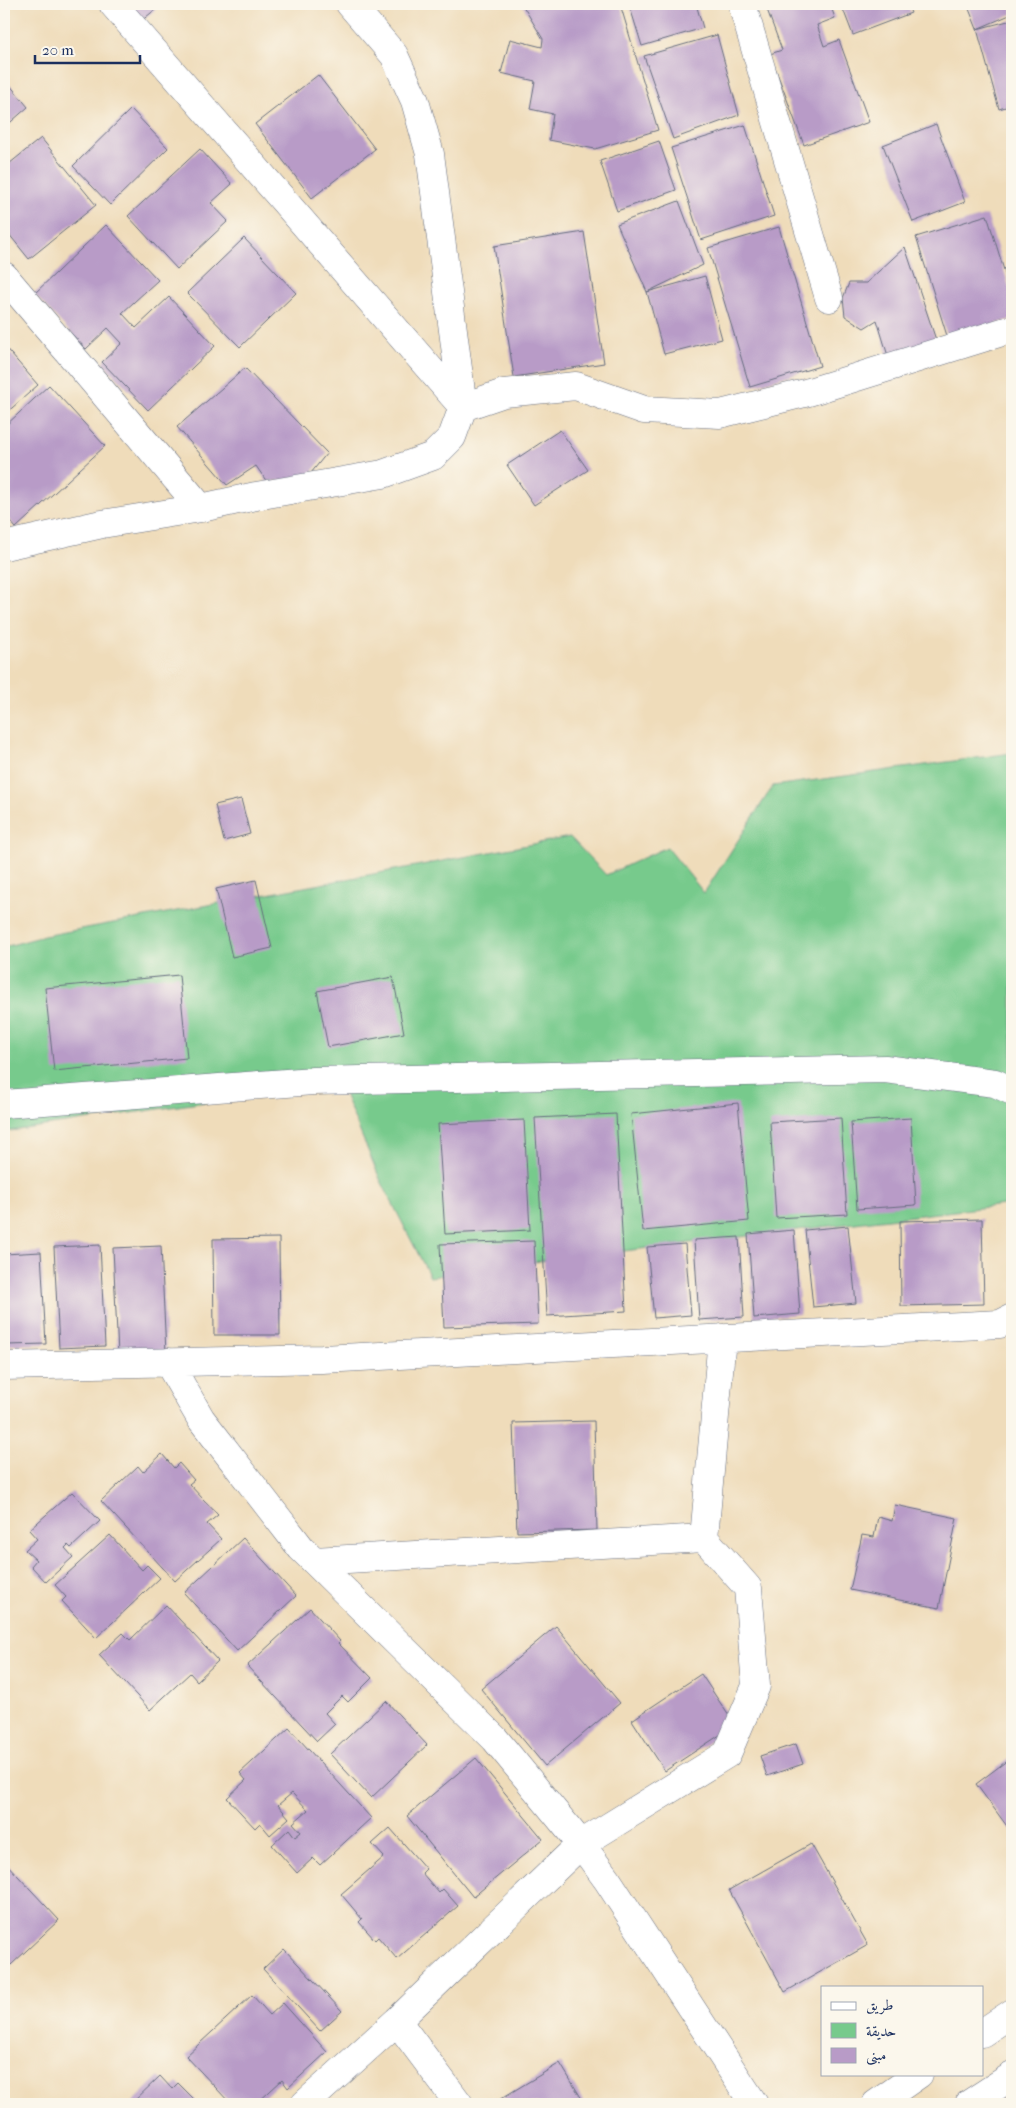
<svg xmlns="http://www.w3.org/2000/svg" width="1016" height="2108" font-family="'IM FELL French Canon',Amiri,serif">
<rect width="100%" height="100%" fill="#fbf7ec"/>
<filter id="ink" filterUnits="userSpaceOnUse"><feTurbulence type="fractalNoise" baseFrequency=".02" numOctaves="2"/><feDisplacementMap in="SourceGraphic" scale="10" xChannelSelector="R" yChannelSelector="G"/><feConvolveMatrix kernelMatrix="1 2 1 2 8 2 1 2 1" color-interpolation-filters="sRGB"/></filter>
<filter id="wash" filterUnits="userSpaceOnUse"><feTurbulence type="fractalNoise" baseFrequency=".0096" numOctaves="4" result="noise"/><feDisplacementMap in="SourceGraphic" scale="20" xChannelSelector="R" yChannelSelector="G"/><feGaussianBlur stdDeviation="1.12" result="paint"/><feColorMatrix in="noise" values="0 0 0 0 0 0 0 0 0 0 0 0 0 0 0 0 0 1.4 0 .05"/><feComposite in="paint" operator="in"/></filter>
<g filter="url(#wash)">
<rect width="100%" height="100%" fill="#efdcba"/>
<path fill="#77ca8c" stroke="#497c75" d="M 1012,753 L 1012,1204 L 525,1263 L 430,1277 L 380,1179 L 339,1082 L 4,1132 L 4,947 L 44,936 L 570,837 L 606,875 L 667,847 L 704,893 L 773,786 Z"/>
<g id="blocks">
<path fill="#b89bc7" d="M 125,4 L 162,4 L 140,22 Z
M 529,4 L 620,4 L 658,130 L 595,149 L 549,140 L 553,114 L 530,109 L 535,81 L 501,73 L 510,39 L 542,47 L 543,39 L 523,6 Z
M 629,4 L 696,4 L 703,28 L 642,46 Z
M 765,4 L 830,4 L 835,18 L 817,25 L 824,46 L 839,40 L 869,122 L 804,145 L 770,54 L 782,50 Z
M 841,4 L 907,4 L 911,13 L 853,35 Z
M 967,4 L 1012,4 L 1012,14 L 977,29 L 1012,20 L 1012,105 L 999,109 L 977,29 Z
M 717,35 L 739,115 L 673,139 L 644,56 Z
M 318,75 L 375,149 L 312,198 L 255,124 Z
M 4,78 L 28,107 L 4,128 Z
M 131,109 L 168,148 L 110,205 L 73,166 Z
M 936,124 L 965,202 L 913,222 L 883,145 Z
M 745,125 L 774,216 L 701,240 L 671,148 Z
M 41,138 L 96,205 L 29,259 L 4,228 L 4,168 Z
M 659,141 L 676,190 L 617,211 L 600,161 Z
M 200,149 L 232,184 L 211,203 L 228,221 L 177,269 L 128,216 Z
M 679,201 L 703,265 L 647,292 L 705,276 L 722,339 L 664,354 L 647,292 L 617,224 Z
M 987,215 L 1012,296 L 1012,319 L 948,339 L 916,237 Z
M 106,225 L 158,280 L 122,313 L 136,328 L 169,297 L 215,346 L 148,410 L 102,362 L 122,343 L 108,328 L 86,349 L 34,294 Z
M 779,227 L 820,366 L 750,387 L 708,248 Z
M 584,232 L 604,363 L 514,377 L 494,246 Z
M 244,238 L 296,293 L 240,347 L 187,293 Z
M 905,247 L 936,340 L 888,356 L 877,320 L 864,328 L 845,316 L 843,298 L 849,283 L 866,283 Z
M 4,346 L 38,385 L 4,415 Z
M 245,368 L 327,453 L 307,478 L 267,482 L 256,466 L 227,485 L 177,427 Z
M 49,385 L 105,446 L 16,528 L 4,514 L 4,427 Z
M 560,430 L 588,470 L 534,505 L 507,465 Z
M 241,799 L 250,834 L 224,841 L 215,805 Z
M 256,880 L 272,948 L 232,957 L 216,889 Z
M 179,975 L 187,1058 L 54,1071 L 45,988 Z
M 393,977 L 404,1033 L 328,1047 L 317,991 Z
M 738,1103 L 749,1221 L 643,1231 L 631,1114 Z
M 616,1114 L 626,1311 L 547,1316 L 535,1118 Z
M 841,1118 L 847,1214 L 776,1218 L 770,1122 Z
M 911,1118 L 916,1205 L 857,1209 L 851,1122 Z
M 524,1120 L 530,1230 L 445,1234 L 438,1124 Z
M 982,1219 L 984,1304 L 901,1306 L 900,1221 Z
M 848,1226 L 856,1303 L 813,1307 L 805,1230 Z
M 794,1230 L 800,1314 L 754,1318 L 748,1234 Z
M 739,1237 L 744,1317 L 699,1320 L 694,1240 Z
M 279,1238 L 280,1335 L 214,1335 L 213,1239 Z
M 534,1241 L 538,1324 L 444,1327 L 440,1244 Z
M 685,1244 L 691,1315 L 654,1318 L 647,1247 Z
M 100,1245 L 105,1346 L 59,1348 L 54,1247 Z
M 161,1246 L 166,1353 L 118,1355 L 113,1248 Z
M 41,1252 L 46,1344 L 7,1345 L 4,1254 Z
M 594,1421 L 597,1530 L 517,1532 L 513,1423 Z
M 162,1454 L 174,1468 L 179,1463 L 194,1480 L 189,1484 L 218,1515 L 207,1524 L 221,1539 L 175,1581 L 101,1501 L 138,1466 L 143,1472 Z
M 72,1492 L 100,1521 L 71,1548 L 68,1545 L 65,1548 L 73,1557 L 46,1582 L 31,1566 L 36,1560 L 25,1550 L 37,1539 L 29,1530 Z
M 895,1505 L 957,1518 L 939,1608 L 850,1590 L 862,1535 L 874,1537 L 878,1517 L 892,1521 Z
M 110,1535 L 142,1570 L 147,1565 L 160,1578 L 96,1638 L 62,1601 L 66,1597 L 55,1585 Z
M 243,1538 L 296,1596 L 237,1651 L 184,1593 Z
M 166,1605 L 218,1661 L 197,1681 L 190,1673 L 150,1710 L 99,1655 L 123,1633 L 130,1640 Z
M 310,1608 L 340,1641 L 338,1643 L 372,1678 L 348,1702 L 342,1696 L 325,1713 L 335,1724 L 317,1741 L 247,1666 Z
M 556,1626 L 620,1703 L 545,1766 L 481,1689 Z
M 701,1674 L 735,1725 L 665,1771 L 632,1720 Z
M 386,1701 L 427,1745 L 371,1798 L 330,1754 Z
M 289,1728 L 371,1818 L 320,1865 L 313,1858 L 297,1873 L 272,1845 L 289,1829 L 295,1837 L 301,1832 L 293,1823 L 308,1810 L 292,1793 L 278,1805 L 289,1818 L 270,1835 L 260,1823 L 255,1828 L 227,1798 L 246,1780 L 240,1773 Z
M 796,1744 L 803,1764 L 767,1776 L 760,1756 Z
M 1012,1757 L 1012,1833 L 976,1784 Z
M 476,1758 L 543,1839 L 473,1897 L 407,1816 Z
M 390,1828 L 426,1869 L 422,1873 L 439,1893 L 443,1889 L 458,1906 L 397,1959 L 378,1937 L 375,1940 L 359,1922 L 362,1919 L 341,1894 L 384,1857 L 372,1844 Z
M 811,1844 L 868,1945 L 785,1992 L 729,1890 Z
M 4,1861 L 59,1920 L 11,1965 L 4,1957 Z
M 284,1949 L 342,2011 L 320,2031 L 263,1969 Z
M 252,1995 L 270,2015 L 283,2003 L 327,2052 L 288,2088 L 282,2080 L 256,2104 L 231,2104 L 186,2056 Z
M 560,2063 L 585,2104 L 492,2104 Z
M 160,2076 L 172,2089 L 178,2083 L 195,2100 L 195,2104 L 131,2104 Z"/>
</g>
</g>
<g filter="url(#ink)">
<use href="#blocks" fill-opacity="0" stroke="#656c7e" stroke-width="1"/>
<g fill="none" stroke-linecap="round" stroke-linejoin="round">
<g stroke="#656c7e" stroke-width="29">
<path id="minor" d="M 113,4 L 463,407 L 504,393 L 576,386 L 644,410 L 720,414 L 809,392 L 1012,329
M 742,4 L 829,298
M 4,276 L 201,508
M 4,546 L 102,524 L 201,508 L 256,496 L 383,474 L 433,456 L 452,437 L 463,407 L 430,154 L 415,101 L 394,55 L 350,4
M 4,1104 L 313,1081 L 885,1069 L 995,1083 L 1012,1091
M 168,1362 L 201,1419 L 301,1548 L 495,1739 L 581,1844 L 608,1881 L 754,2104
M 4,1366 L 322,1359 L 1000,1324 L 1012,1318
M 314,1561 L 704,1538 L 722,1338
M 397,2021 L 459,2104
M 305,2104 L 397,2021 L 581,1844 L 727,1754 L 756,1686 L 748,1588 L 704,1538"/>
</g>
<g stroke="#656c7e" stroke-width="29">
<path id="major" d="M 982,2033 L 1012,2013
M 876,2104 L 919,2074
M 969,2104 L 1012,2076"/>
</g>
<use href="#minor" stroke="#fff" stroke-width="28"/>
<use href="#major" stroke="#fff" stroke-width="28"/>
</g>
</g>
<rect width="1016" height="2108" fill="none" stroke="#fbf7ec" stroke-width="20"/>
<rect x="821" y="1986" width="162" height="90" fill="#fbf7ec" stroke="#a1a7b3"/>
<rect x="831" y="2002" width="25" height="8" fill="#ffffff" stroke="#a1a7b3"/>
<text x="866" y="2010" font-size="15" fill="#1b2f5e">طريق</text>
<rect x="831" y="2023" width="25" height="15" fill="#77ca8c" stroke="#a1a7b3"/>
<text x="866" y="2036" font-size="15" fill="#1b2f5e">حديقة</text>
<rect x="831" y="2048" width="25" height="15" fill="#b89bc7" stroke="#a1a7b3"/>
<text x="866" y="2060" font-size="15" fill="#1b2f5e">مبنى</text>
<path d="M35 55v8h105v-8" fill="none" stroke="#1b2f5e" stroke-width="2.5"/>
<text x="42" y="55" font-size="15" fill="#1b2f5e" stroke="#fbf7ec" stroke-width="4" paint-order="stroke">20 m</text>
</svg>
